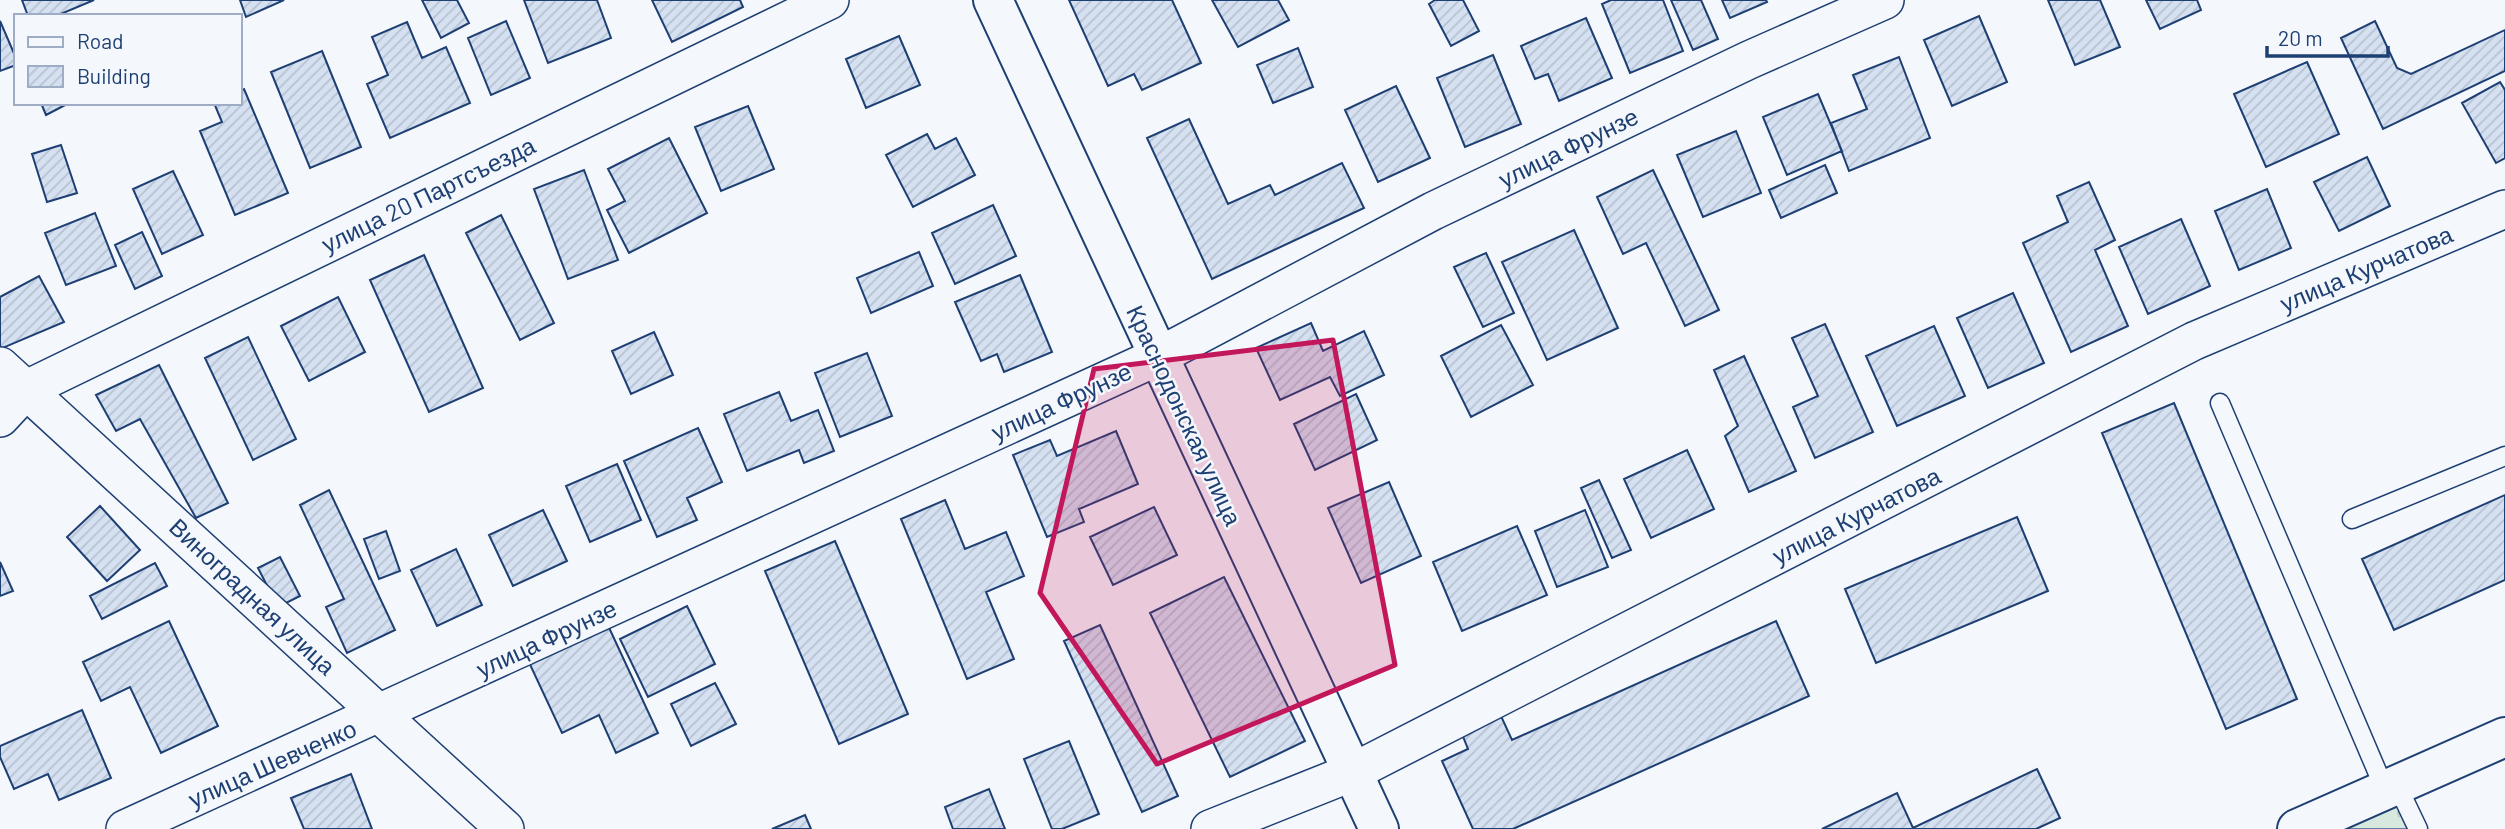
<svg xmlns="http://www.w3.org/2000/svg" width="2505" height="829" font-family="Barlow,sans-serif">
<defs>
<pattern id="park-tufts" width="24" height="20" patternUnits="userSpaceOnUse" patternTransform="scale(1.75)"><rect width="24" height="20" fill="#d7e8df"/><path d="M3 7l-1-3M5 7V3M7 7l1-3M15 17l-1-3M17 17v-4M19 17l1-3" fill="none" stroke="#b8c8c3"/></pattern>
<pattern id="building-hatch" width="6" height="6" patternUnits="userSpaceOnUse" patternTransform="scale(1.75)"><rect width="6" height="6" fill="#d5e0f0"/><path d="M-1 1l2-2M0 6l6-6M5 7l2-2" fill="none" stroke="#b6c1d1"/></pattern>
</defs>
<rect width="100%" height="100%" fill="#f4f7fb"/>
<path fill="url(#park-tufts)" stroke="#687fa3" stroke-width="2" d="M 2397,785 L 2418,829 L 2297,829 Z"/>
<path fill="url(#building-hatch)" stroke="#1d3f73" stroke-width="2" d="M 22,0 L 94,0 L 56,16 L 28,16 Z
M 240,0 L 284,0 L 246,17 Z
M 422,0 L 457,0 L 469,23 L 441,38 Z
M 524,0 L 597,0 L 611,38 L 548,63 Z
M 652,0 L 740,0 L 743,7 L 672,42 Z
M 1069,0 L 1172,0 L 1201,63 L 1142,90 L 1134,74 L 1108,86 Z
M 1212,0 L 1278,0 L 1289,20 L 1238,47 Z
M 1435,0 L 1463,0 L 1479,31 L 1451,46 L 1429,4 Z
M 1611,0 L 1663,0 L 1683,51 L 1630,73 L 1602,4 Z
M 1671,0 L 1701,0 L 1718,39 L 1693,50 Z
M 1722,0 L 1766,0 L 1767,2 L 1730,18 Z
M 2048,0 L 2100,0 L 2120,47 L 2075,65 Z
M 2146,0 L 2197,0 L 2201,10 L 2160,29 Z
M 1979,16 L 2007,82 L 1952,106 L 1924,40 Z
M 1586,18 L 1612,78 L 1559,101 L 1548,74 L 1535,79 L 1521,46 Z
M 0,21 L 16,58 L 16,65 L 0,71 Z
M 506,21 L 530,78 L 491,95 L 468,38 Z
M 2375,21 L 2397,68 L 2411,74 L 2505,30 L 2505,71 L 2383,129 L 2341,38 Z
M 407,22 L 422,58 L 446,47 L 470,103 L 390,138 L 367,84 L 388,75 L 372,37 Z
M 899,36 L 920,85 L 866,108 L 846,59 Z
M 1298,48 L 1313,87 L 1273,103 L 1257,65 Z
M 322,51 L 361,147 L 310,168 L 271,72 Z
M 1493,55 L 1521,124 L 1465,147 L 1437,78 Z
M 1899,57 L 1930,138 L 1849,171 L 1831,123 L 1867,109 L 1853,75 Z
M 2307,62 L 2339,134 L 2266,167 L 2234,94 Z
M 2500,82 L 2505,90 L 2505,158 L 2496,163 L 2462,103 Z
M 1396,86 L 1430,158 L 1378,182 L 1345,110 Z
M 244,89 L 288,193 L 235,215 L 200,131 L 222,122 L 214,103 L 240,103 L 240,91 Z
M 1818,94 L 1842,151 L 1787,175 L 1763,117 Z
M 41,103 L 69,103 L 46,115 Z
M 748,106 L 774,169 L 721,191 L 695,127 Z
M 1189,119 L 1228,204 L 1270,185 L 1275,195 L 1342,163 L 1364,208 L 1212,279 L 1147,138 Z
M 1736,131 L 1761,193 L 1703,217 L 1677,155 Z
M 927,134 L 935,149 L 956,138 L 975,175 L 913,207 L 886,155 Z
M 669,138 L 707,213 L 629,253 L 607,210 L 625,201 L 608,169 Z
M 61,145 L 77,193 L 47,202 L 32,154 Z
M 2367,157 L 2390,206 L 2339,231 L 2314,182 Z
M 1825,165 L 1837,193 L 1781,218 L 1769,190 Z
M 584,170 L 618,260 L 568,279 L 534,189 Z
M 1653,170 L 1719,310 L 1685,326 L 1646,243 L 1623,254 L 1597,197 Z
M 173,171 L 203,235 L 162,254 L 133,189 Z
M 2089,182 L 2115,240 L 2095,250 L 2128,326 L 2071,352 L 2023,243 L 2068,222 L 2057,196 Z
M 2267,189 L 2291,248 L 2239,270 L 2215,211 Z
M 993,205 L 1016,256 L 955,284 L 932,233 Z
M 95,213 L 116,266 L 66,285 L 45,233 Z
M 501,215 L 554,323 L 520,340 L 466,233 Z
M 2181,219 L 2210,286 L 2148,314 L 2119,247 Z
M 1574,230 L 1618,328 L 1547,360 L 1502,262 Z
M 142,232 L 162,276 L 135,289 L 115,245 Z
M 919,252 L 933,286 L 871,313 L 857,278 Z
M 1486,253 L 1514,313 L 1483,327 L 1454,267 Z
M 424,255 L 483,388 L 429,412 L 370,280 Z
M 1020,275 L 1052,352 L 1004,372 L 997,354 L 981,361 L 955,302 Z
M 39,276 L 64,322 L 0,349 L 0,297 Z
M 2013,293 L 2044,363 L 1988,388 L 1957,318 Z
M 338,297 L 365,352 L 309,381 L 281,326 Z
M 1311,323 L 1323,351 L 1364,331 L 1384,375 L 1340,396 L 1330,377 L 1280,400 L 1256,348 Z
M 1825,324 L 1873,432 L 1815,458 L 1793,407 L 1818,396 L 1792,338 Z
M 1501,325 L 1533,385 L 1471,417 L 1441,356 Z
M 1934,326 L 1965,396 L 1897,426 L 1866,356 Z
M 654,332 L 673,375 L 631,394 L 612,351 Z
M 248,337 L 296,439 L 253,460 L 205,358 Z
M 867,353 L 892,416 L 840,437 L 815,373 Z
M 1744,356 L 1796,471 L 1749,492 L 1725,436 L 1738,426 L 1714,370 Z
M 159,365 L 228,503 L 196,518 L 140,419 L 116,431 L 96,395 Z
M 779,392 L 791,421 L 818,410 L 834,451 L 804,463 L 799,450 L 747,471 L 724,414 Z
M 1356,394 L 1377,440 L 1315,470 L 1294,424 Z
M 2174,403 L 2297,699 L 2226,729 L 2102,433 Z
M 698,428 L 722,482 L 687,498 L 697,520 L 657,537 L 624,461 Z
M 1116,431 L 1138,484 L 1079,509 L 1084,522 L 1047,537 L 1013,455 L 1050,440 L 1057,456 Z
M 1687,450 L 1714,509 L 1651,538 L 1624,479 Z
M 617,464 L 641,520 L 590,542 L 566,486 Z
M 1599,480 L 1631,550 L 1612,558 L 1581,488 Z
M 1389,482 L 1421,556 L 1361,583 L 1328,508 Z
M 329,490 L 395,630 L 347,653 L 326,607 L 344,599 L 300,505 Z
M 2505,495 L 2505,580 L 2394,630 L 2362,559 Z
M 945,500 L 965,549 L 1006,532 L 1024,576 L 986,592 L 1014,659 L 967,679 L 901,519 Z
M 100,506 L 140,550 L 107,581 L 67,537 Z
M 1154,507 L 1177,555 L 1113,585 L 1090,537 Z
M 543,510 L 567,561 L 513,586 L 489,535 Z
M 1585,510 L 1608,567 L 1557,587 L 1535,531 Z
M 2017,517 L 2048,591 L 1876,663 L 1845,589 Z
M 1517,526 L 1547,595 L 1462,631 L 1433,562 Z
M 386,531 L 400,571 L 379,579 L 364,539 Z
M 835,541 L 908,714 L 839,744 L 765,571 Z
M 456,549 L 482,605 L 437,626 L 411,570 Z
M 280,557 L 300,596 L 278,607 L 258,568 Z
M 0,562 L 13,591 L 0,596 Z
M 155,563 L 167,586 L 102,619 L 90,596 Z
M 1224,577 L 1305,741 L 1230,777 L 1150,613 Z
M 687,606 L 715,664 L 648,697 L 620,639 Z
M 605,619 L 658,733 L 616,753 L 599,715 L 562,733 L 526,656 Z
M 169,621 L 218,726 L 161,753 L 130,687 L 101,701 L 83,662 Z
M 1776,621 L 1809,696 L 1513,829 L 1473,829 L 1442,761 L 1468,749 L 1462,734 L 1501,716 L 1512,740 Z
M 1100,625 L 1178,796 L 1142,812 L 1064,641 Z
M 715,683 L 736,724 L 691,746 L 671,704 Z
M 82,710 L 111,778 L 59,800 L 48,774 L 14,789 L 0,757 L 0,746 Z
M 1069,741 L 1099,814 L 1062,829 L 1052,829 L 1024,759 Z
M 2037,769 L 2060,818 L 2036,829 L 1822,829 L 1897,793 L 1913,828 Z
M 351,774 L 372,829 L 304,829 L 291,798 Z
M 989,789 L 1005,829 L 953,829 L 945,807 Z
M 805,815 L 811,829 L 772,829 Z"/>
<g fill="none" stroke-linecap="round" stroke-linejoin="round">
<g stroke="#1d3f73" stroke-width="21">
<path id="service" d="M 2220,403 L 2385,790
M 2352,519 L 2505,456
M 2397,785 L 2418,829"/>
</g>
<g stroke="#1d3f73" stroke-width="40">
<path id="minor" d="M 0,366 L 505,829
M 0,418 L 27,389 L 830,0
M 125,829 L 1157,357 L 1433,211 L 1749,60 L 1885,0
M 1210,829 L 1353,772 L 2194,341 L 2505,209"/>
</g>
<g stroke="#1d3f73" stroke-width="42">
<path id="tertiary" d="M 993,0 L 1379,829
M 2297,829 L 2505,737"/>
</g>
<use href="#service" stroke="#f4f7fb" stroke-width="18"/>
<use href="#minor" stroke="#f4f7fb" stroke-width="37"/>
<use href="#tertiary" stroke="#f4f7fb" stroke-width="38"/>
</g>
<path fill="#c2185b" fill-opacity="0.2" stroke="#c2185b" stroke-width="5" stroke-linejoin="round" d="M 1333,340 L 1395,665 L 1157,764 L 1040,593 L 1094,369 Z"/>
<g text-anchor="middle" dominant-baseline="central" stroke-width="5" stroke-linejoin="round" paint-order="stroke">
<g font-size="24" fill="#1d3f73" stroke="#f4f7fb">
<text transform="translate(1568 147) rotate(-26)">улица Фрунзе</text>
<text transform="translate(428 194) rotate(-26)">улица 20 Партсъезда</text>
<text transform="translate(2366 268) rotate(-23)">улица Курчатова</text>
<text transform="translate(1061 401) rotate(-25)">улица Фрунзе</text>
<text transform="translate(1185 415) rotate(65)">Краснодонская улица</text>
<text transform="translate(1856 515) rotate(-27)">улица Курчатова</text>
<text transform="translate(253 596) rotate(43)">Виноградная улица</text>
<text transform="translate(546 638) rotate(-25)">улица Фрунзе</text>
<text transform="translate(272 763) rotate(-24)">улица Шевченко</text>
</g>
</g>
<rect x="14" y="14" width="228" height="91" fill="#f4f7fb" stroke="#9eadc5" stroke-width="2"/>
<rect x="28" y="37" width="35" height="10" fill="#f4f7fb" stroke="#9eadc5" stroke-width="2"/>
<text x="77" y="49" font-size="21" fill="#1d3f73">Road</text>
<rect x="28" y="66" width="35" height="21" fill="url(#building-hatch)" stroke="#9eadc5" stroke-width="2"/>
<text x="77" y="84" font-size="21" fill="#1d3f73">Building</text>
<path d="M2267 46v10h121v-10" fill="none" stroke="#1d3f73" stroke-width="3.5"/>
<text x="2278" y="46" font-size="21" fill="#1d3f73" stroke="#f4f7fb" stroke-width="5" paint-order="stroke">20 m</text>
</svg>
